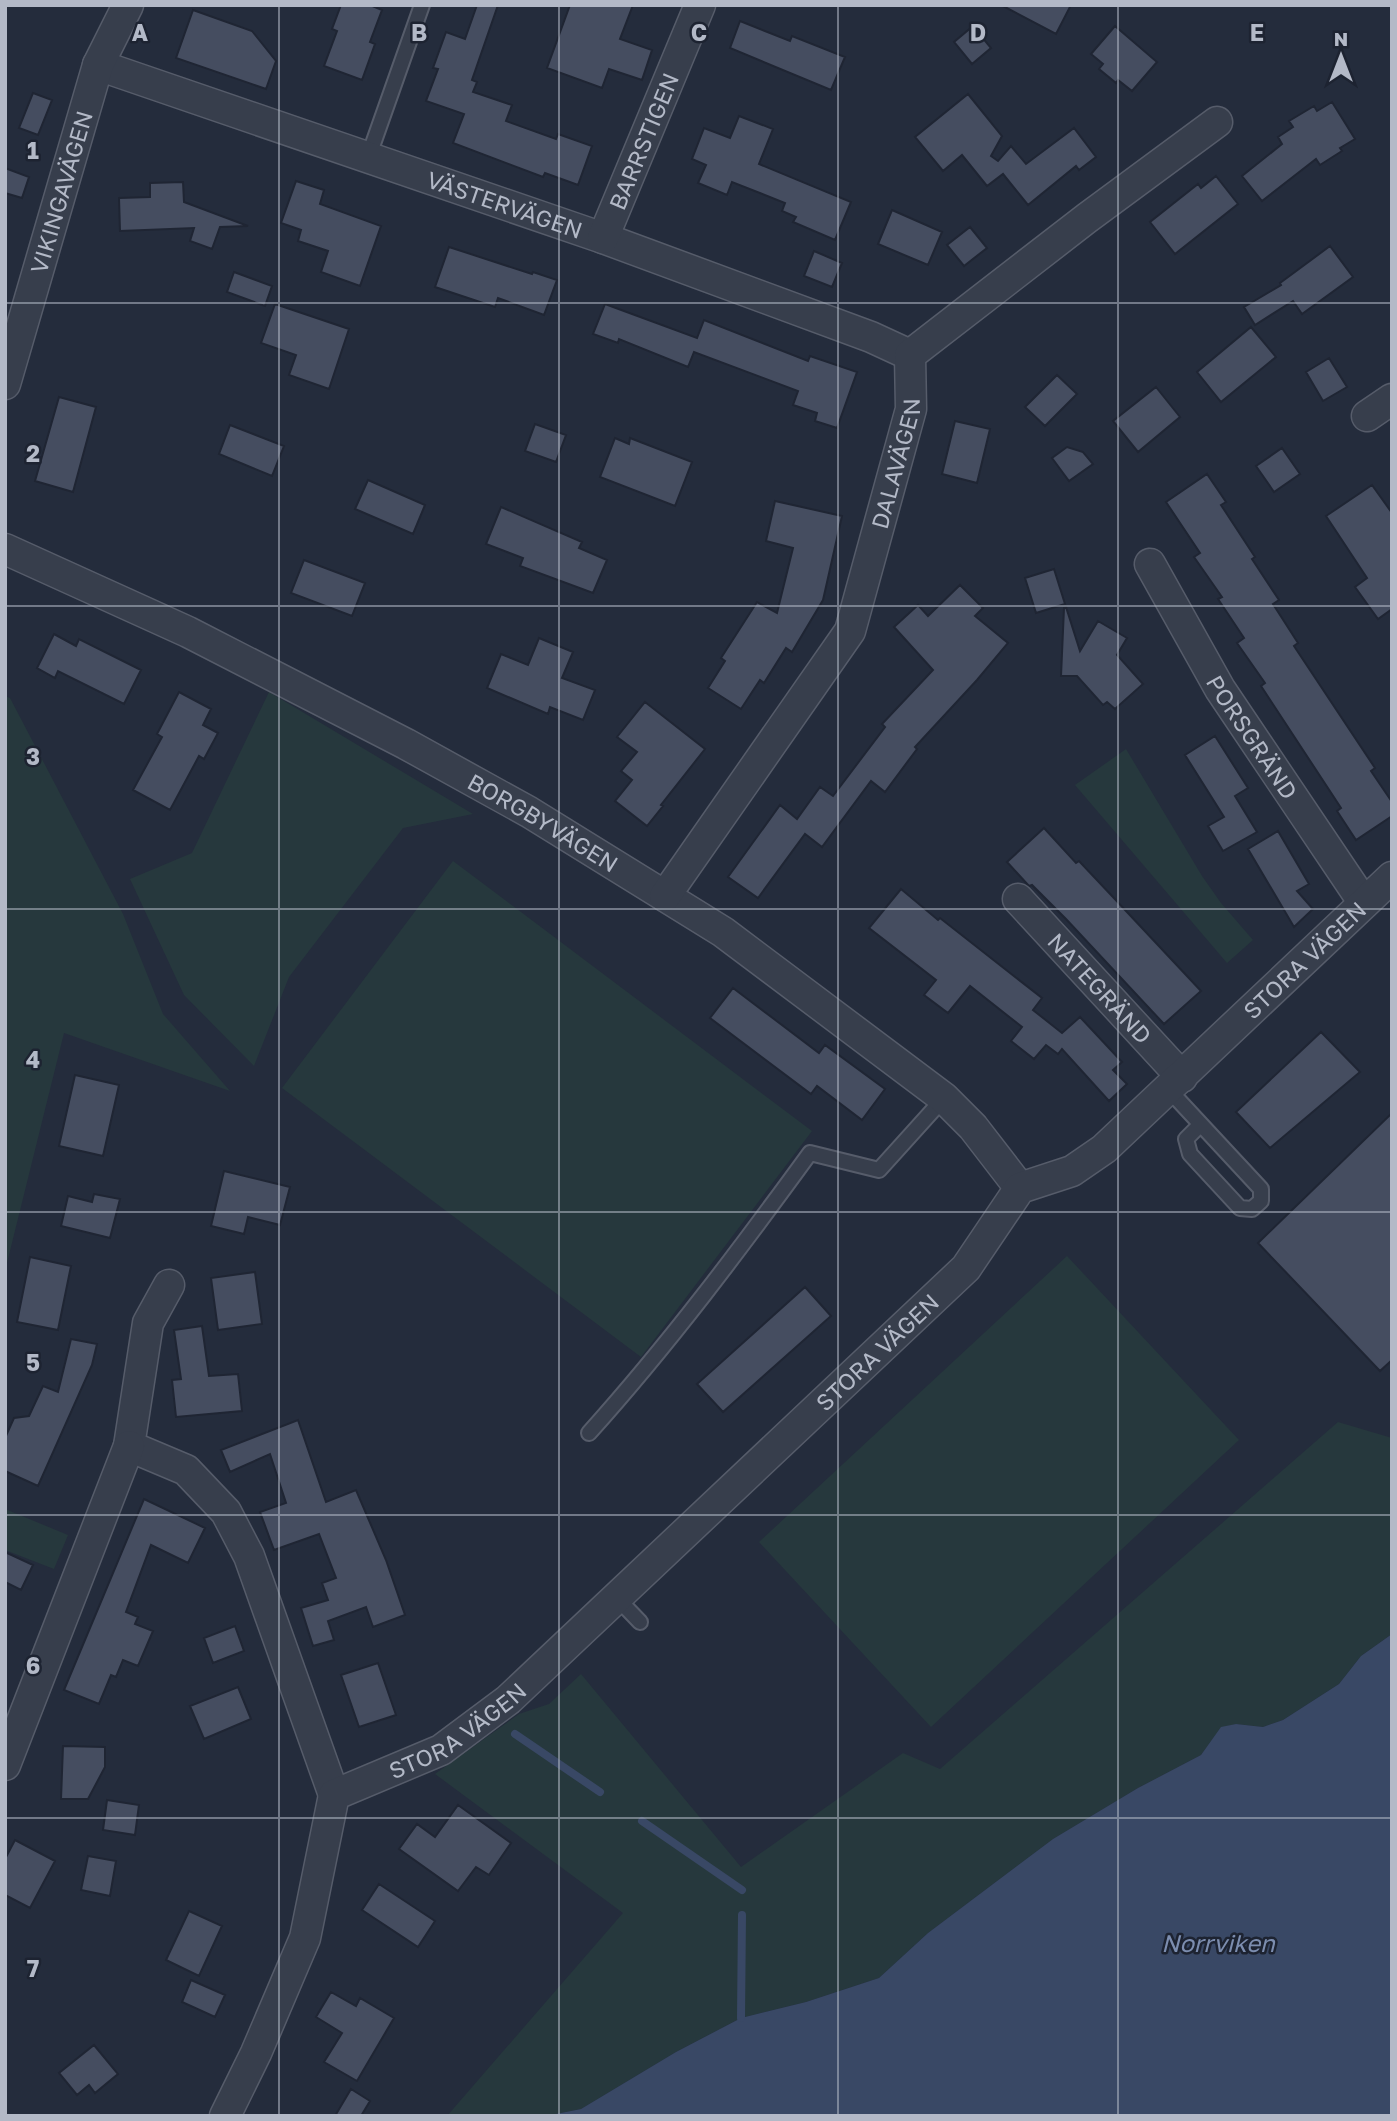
<svg xmlns="http://www.w3.org/2000/svg" width="1397" height="2121" font-family="'Golos Text',sans-serif">
<rect width="100%" height="100%" fill="#242c3c"/>
<path fill="#26383d" d="M 269,692 L 473,814 L 403,828 L 289,977 L 254,1066 L 184,995 L 130,879 L 192,853 Z
M 5,696 L 10,698 L 123,914 L 163,1014 L 230,1091 L 64,1033 L 5,1271 Z
M 1126,749 L 1202,876 L 1221,903 L 1253,940 L 1227,963 L 1075,785 Z
M 453,861 L 812,1131 L 641,1357 L 282,1088 Z
M 1067,1256 L 1239,1440 L 931,1727 L 759,1542 Z
M 1338,1422 L 1392,1438 L 1392,1634 L 1361,1656 L 1339,1684 L 1283,1720 L 1263,1727 L 1236,1724 L 1221,1728 L 1201,1755 L 1138,1788 L 1053,1839 L 928,1933 L 879,1978 L 806,2002 L 741,2018 L 676,2052 L 581,2109 L 546,2116 L 447,2116 L 623,1913 L 435,1774 L 519,1714 L 549,1704 L 581,1674 L 741,1867 L 903,1753 L 940,1769 Z
M 5,1509 L 68,1535 L 54,1569 L 5,1550 Z"/>
<path fill="#394865" d="M 1392,1634 L 1392,2116 L 546,2116 L 581,2109 L 676,2052 L 741,2018 L 806,2002 L 879,1978 L 928,1933 L 1053,1839 L 1138,1788 L 1201,1755 L 1221,1727 L 1236,1724 L 1263,1727 L 1283,1720 L 1339,1684 L 1361,1656 Z"/>
<g fill="none" stroke-linecap="round" stroke-linejoin="round">
<path stroke="#394865" stroke-width="8" d="M 515,1734 L 600,1792
M 642,1821 L 742,1890
M 741,2018 L 742,1915"/>
</g>
<path fill="#454d60" stroke="#1f2533" stroke-width="2" d="M 341,5 L 370,5 L 382,10 L 370,42 L 375,44 L 362,80 L 324,66 L 337,31 L 332,29 Z
M 477,5 L 498,5 L 472,80 L 477,82 L 473,92 L 512,105 L 506,121 L 556,139 L 558,134 L 592,146 L 578,185 L 545,173 L 543,177 L 453,143 L 464,114 L 426,101 L 438,69 L 433,68 L 446,32 L 465,39 Z
M 570,5 L 633,5 L 620,39 L 652,50 L 642,80 L 609,69 L 602,88 L 547,68 Z
M 1001,5 L 1071,5 L 1056,34 Z
M 193,10 L 252,31 L 276,61 L 266,89 L 176,58 Z
M 740,21 L 790,41 L 792,36 L 845,57 L 831,90 L 730,48 Z
M 973,26 L 991,48 L 972,64 L 954,42 Z
M 1115,26 L 1157,62 L 1132,91 L 1118,80 L 1116,83 L 1099,69 L 1103,64 L 1091,54 Z
M 33,93 L 52,100 L 38,135 L 19,128 Z
M 968,94 L 1002,136 L 991,156 L 998,161 L 1011,146 L 1026,164 L 1074,128 L 1096,157 L 1079,170 L 1076,166 L 1028,205 L 1003,174 L 987,186 L 962,155 L 943,171 L 915,137 Z
M 1332,102 L 1355,139 L 1340,148 L 1342,151 L 1320,165 L 1316,159 L 1262,201 L 1242,176 L 1282,144 L 1278,137 L 1293,127 L 1289,121 L 1314,106 L 1317,111 Z
M 739,116 L 773,129 L 759,164 L 851,202 L 835,240 L 793,222 L 796,217 L 782,211 L 785,203 L 732,182 L 727,195 L 698,183 L 706,165 L 692,159 L 704,128 L 730,138 Z
M 5,168 L 29,177 L 22,198 L 5,193 Z
M 1216,176 L 1238,204 L 1175,254 L 1150,222 L 1198,184 L 1201,188 Z
M 296,181 L 324,190 L 320,204 L 381,226 L 360,286 L 321,272 L 328,251 L 298,241 L 301,230 L 281,223 Z
M 183,182 L 184,202 L 248,226 L 220,227 L 212,249 L 190,241 L 194,228 L 120,231 L 119,198 L 150,197 L 150,183 Z
M 892,210 L 942,232 L 928,265 L 878,244 Z
M 970,227 L 987,248 L 964,266 L 947,245 Z
M 1330,246 L 1353,277 L 1302,314 L 1293,301 L 1255,325 L 1244,307 L 1281,285 L 1280,283 Z
M 449,247 L 532,274 L 533,272 L 557,280 L 544,315 L 498,298 L 495,307 L 435,287 Z
M 814,251 L 842,263 L 832,287 L 804,276 Z
M 234,272 L 272,286 L 265,306 L 227,292 Z
M 275,304 L 349,329 L 329,389 L 289,375 L 296,355 L 261,343 Z
M 605,304 L 697,338 L 704,320 L 808,361 L 810,356 L 857,372 L 837,428 L 815,421 L 817,413 L 793,405 L 798,391 L 694,352 L 688,367 L 619,339 L 618,343 L 593,334 Z
M 1251,327 L 1276,357 L 1221,402 L 1197,372 Z
M 1329,358 L 1347,387 L 1323,401 L 1306,372 Z
M 1057,375 L 1077,394 L 1045,426 L 1025,407 Z
M 1156,387 L 1180,417 L 1138,452 L 1113,421 Z
M 59,397 L 96,407 L 73,492 L 35,481 Z
M 955,421 L 990,429 L 977,483 L 942,474 Z
M 535,424 L 566,435 L 556,462 L 525,451 Z
M 230,425 L 284,446 L 272,476 L 219,454 Z
M 615,438 L 629,444 L 630,438 L 692,462 L 675,506 L 600,477 Z
M 1067,447 L 1083,452 L 1093,464 L 1069,481 L 1052,458 Z
M 1282,448 L 1300,474 L 1274,492 L 1256,466 Z
M 1207,474 L 1226,502 L 1221,505 L 1255,557 L 1252,559 L 1279,600 L 1273,604 L 1298,643 L 1294,646 L 1375,768 L 1371,771 L 1392,802 L 1392,816 L 1356,840 L 1337,811 L 1341,808 L 1261,686 L 1265,683 L 1237,643 L 1244,638 L 1218,599 L 1222,597 L 1194,557 L 1200,553 L 1166,502 Z
M 368,480 L 425,505 L 413,534 L 355,509 Z
M 1372,485 L 1392,513 L 1392,609 L 1378,619 L 1355,587 L 1367,578 L 1326,516 Z
M 775,501 L 842,516 L 823,600 L 792,652 L 786,648 L 764,683 L 760,680 L 741,709 L 708,688 L 725,661 L 721,658 L 757,602 L 777,613 L 793,548 L 766,541 Z
M 501,507 L 582,542 L 579,548 L 607,560 L 593,593 L 520,566 L 523,558 L 486,544 Z
M 304,560 L 365,583 L 352,616 L 291,593 Z
M 1054,569 L 1065,604 L 1036,613 L 1025,578 Z
M 960,585 L 983,608 L 975,616 L 1008,643 L 977,680 L 915,747 L 917,749 L 885,792 L 871,781 L 822,847 L 805,834 L 758,898 L 728,877 L 780,805 L 797,819 L 820,787 L 833,796 L 885,727 L 882,724 L 933,670 L 894,627 L 918,605 L 928,616 Z
M 1066,607 L 1080,651 L 1098,621 L 1127,638 L 1117,655 L 1143,684 L 1115,709 L 1107,702 L 1103,705 L 1077,676 L 1061,676 L 1064,608 Z
M 54,634 L 76,646 L 79,639 L 141,670 L 124,704 L 58,671 L 55,678 L 37,668 Z
M 539,638 L 573,652 L 562,678 L 595,690 L 583,720 L 550,707 L 548,714 L 487,688 L 501,654 L 528,665 Z
M 179,692 L 211,709 L 203,725 L 218,733 L 204,759 L 199,756 L 170,810 L 133,790 L 162,737 L 157,734 Z
M 645,702 L 705,749 L 661,805 L 663,806 L 647,826 L 615,801 L 632,780 L 621,771 L 637,752 L 617,737 Z
M 1215,736 L 1248,788 L 1235,796 L 1257,832 L 1223,851 L 1208,826 L 1224,817 L 1185,755 Z
M 1044,828 L 1076,863 L 1079,861 L 1112,896 L 1201,991 L 1164,1024 L 1066,919 L 1032,885 L 1029,886 L 1007,862 Z
M 1278,831 L 1309,884 L 1297,891 L 1313,909 L 1294,927 L 1248,849 Z
M 901,889 L 938,920 L 940,918 L 1042,998 L 1033,1010 L 1062,1033 L 1080,1017 L 1122,1062 L 1113,1070 L 1127,1084 L 1109,1101 L 1062,1049 L 1058,1054 L 1046,1045 L 1034,1059 L 1011,1041 L 1022,1027 L 970,986 L 948,1013 L 924,995 L 936,980 L 869,928 Z
M 733,988 L 819,1053 L 825,1045 L 885,1089 L 862,1120 L 817,1086 L 811,1094 L 710,1018 Z
M 1321,1032 L 1360,1072 L 1270,1148 L 1236,1112 Z
M 75,1075 L 119,1085 L 103,1156 L 59,1146 Z
M 1392,1113 L 1392,1360 L 1380,1371 L 1258,1243 Z
M 224,1171 L 290,1187 L 280,1225 L 248,1217 L 244,1234 L 211,1226 Z
M 94,1194 L 120,1199 L 110,1238 L 61,1226 L 68,1196 L 92,1202 Z
M 30,1257 L 71,1266 L 58,1330 L 17,1322 Z
M 255,1272 L 262,1324 L 218,1330 L 211,1278 Z
M 805,1287 L 831,1316 L 723,1412 L 697,1384 Z
M 202,1326 L 209,1376 L 238,1374 L 242,1411 L 176,1417 L 172,1380 L 181,1379 L 174,1330 Z
M 71,1339 L 97,1344 L 92,1365 L 38,1486 L 5,1471 L 5,1438 L 14,1418 L 29,1416 L 43,1386 L 58,1392 Z
M 298,1420 L 326,1502 L 356,1490 L 386,1560 L 405,1615 L 373,1627 L 366,1607 L 328,1621 L 334,1640 L 313,1646 L 301,1608 L 328,1600 L 322,1583 L 336,1578 L 319,1534 L 274,1550 L 260,1512 L 286,1503 L 270,1454 L 230,1472 L 221,1450 Z
M 144,1499 L 205,1528 L 188,1563 L 151,1545 L 126,1612 L 138,1617 L 135,1624 L 153,1631 L 138,1666 L 123,1660 L 116,1677 L 111,1675 L 99,1704 L 64,1690 Z
M 5,1552 L 33,1565 L 21,1590 L 5,1582 Z
M 235,1626 L 244,1651 L 213,1663 L 204,1638 Z
M 378,1663 L 396,1715 L 359,1727 L 341,1675 Z
M 238,1687 L 251,1719 L 204,1739 L 190,1706 Z
M 63,1746 L 105,1747 L 105,1767 L 88,1799 L 61,1799 Z
M 107,1800 L 139,1805 L 135,1835 L 103,1830 Z
M 458,1805 L 511,1843 L 489,1875 L 476,1867 L 458,1891 L 399,1849 L 417,1824 L 435,1837 Z
M 15,1840 L 55,1861 L 30,1908 L 5,1895 L 5,1859 Z
M 88,1856 L 116,1861 L 110,1896 L 81,1890 Z
M 379,1884 L 435,1921 L 418,1947 L 362,1910 Z
M 189,1911 L 222,1926 L 199,1976 L 166,1960 Z
M 191,1980 L 225,1995 L 215,2017 L 182,2002 Z
M 331,1992 L 356,2006 L 360,1998 L 394,2018 L 357,2081 L 324,2062 L 342,2033 L 316,2017 Z
M 94,2045 L 118,2074 L 95,2093 L 89,2085 L 77,2095 L 59,2073 Z
M 351,2089 L 370,2101 L 361,2116 L 335,2116 Z"/>
<g fill="none" stroke-linecap="round" stroke-linejoin="round">
<g stroke="#565c6a" stroke-width="18">
<path id="lane" d="M 368,158 L 422,5
M 1169,1090 L 1261,1189 L 1261,1201 L 1252,1209 L 1240,1208 L 1190,1154 L 1186,1139 L 1200,1125
M 589,1433 C 669,1344 740,1249 810,1153 L 879,1170 L 944,1098
M 616,1597 L 640,1622"/>
</g>
<g stroke="#565c6a" stroke-width="33">
<g id="street">
<path id="s1" d="M 98,65 L 603,238 L 871,337 L 910,355"/>
<path id="s2" d="M 603,238 L 700,5"/>
<path id="s3" d="M 5,384 L 98,65 L 128,5"/>
<path d="M 1367,416 L 1392,399"/>
<path id="s4" d="M 5,549 L 188,632 L 406,744 L 529,812 L 723,932 L 944,1098 L 973,1127 L 1020,1188"/>
<path id="s5" d="M 1150,564 L 1220,689 L 1364,903"/>
<path id="s6" d="M 665,896 L 850,631 L 911,409 L 910,355 L 1087,218 L 1217,122"/>
<path id="s7" d="M 1018,899 L 1182,1077"/>
<path d="M 169,1285 L 148,1323 L 129,1446 L 186,1470 L 226,1512 L 249,1556 L 334,1795"/>
<path d="M 5,1765 L 129,1446"/>
<path id="s8" d="M 225,2116 L 256,2053 L 305,1938 L 334,1795 L 441,1750 L 508,1700 L 966,1268 L 1020,1188 L 1072,1171 L 1104,1149 L 1392,877"/>
</g>
</g>
<use href="#lane" stroke="#373e4c" stroke-width="14"/>
<use href="#street" stroke="#373e4c" stroke-width="30"/>
</g>
<path fill="none" stroke="#b3b9c7" stroke-width="2" stroke-opacity="0.55" d="M 279,5 L 279,2116M 559,5 L 559,2116M 838,5 L 838,2116M 1118,5 L 1118,2116M 5,303 L 1392,303M 5,606 L 1392,606M 5,909 L 1392,909M 5,1212 L 1392,1212M 5,1515 L 1392,1515M 5,1818 L 1392,1818"/>
<g text-anchor="middle" dominant-baseline="central" stroke-width="5" stroke-linejoin="round" paint-order="stroke">
<g font-size="23" fill="#b3b9c7" stroke="#1d2331">
<text stroke="none"><textPath href="#s2" startOffset="105">BARRSTIGEN</textPath></text>
<text stroke="none"><textPath href="#s3" startOffset="200">VIKINGAVÄGEN</textPath></text>
<text stroke="none"><textPath href="#s1" startOffset="430">VÄSTERVÄGEN</textPath></text>
<text stroke="none"><textPath href="#s6" startOffset="497">DALAVÄGEN</textPath></text>
<text stroke="none"><textPath href="#s5" startOffset="201">PORSGRÄND</textPath></text>
<text stroke="none"><textPath href="#s4" startOffset="604">BORGBYVÄGEN</textPath></text>
<text stroke="none"><textPath href="#s8" startOffset="1636">STORA VÄGEN</textPath></text>
<text stroke="none"><textPath href="#s7" startOffset="121">NATEGRÄND</textPath></text>
<text stroke="none"><textPath href="#s8" startOffset="1048">STORA VÄGEN</textPath></text>
<text stroke="none"><textPath href="#s8" startOffset="481">STORA VÄGEN</textPath></text>
</g>
<g font-size="24" font-style="italic" fill="#7c8daf" stroke="#1d2331">
<text x="1218" y="1942">Norrviken</text>
</g>
</g>
<g font-size="23" text-anchor="middle" font-weight="bold" fill="#b3b9c7" stroke="#1d2331" stroke-width="5" stroke-linejoin="round" paint-order="stroke">
<text x="140" y="41">A</text>
<text x="419" y="41">B</text>
<text x="699" y="41">C</text>
<text x="978" y="41">D</text>
<text x="1257" y="41">E</text>
<text x="33" y="159">1</text>
<text x="33" y="462">2</text>
<text x="33" y="765">3</text>
<text x="33" y="1068">4</text>
<text x="33" y="1371">5</text>
<text x="33" y="1674">6</text>
<text x="33" y="1977">7</text>
</g>
<rect width="1397" height="2121" fill="none" stroke="#b3b9c7" stroke-width="14"/>
<g transform="translate(1341 56)" stroke="#1d2331" stroke-width="5" paint-order="stroke">
<path d="M0-5L12 26L0 18L-12 26Z" fill="#b3b9c7"/>
<text y="-10" font-size="19" font-weight="bold" text-anchor="middle" fill="#b3b9c7">N</text>
</g>
</svg>
